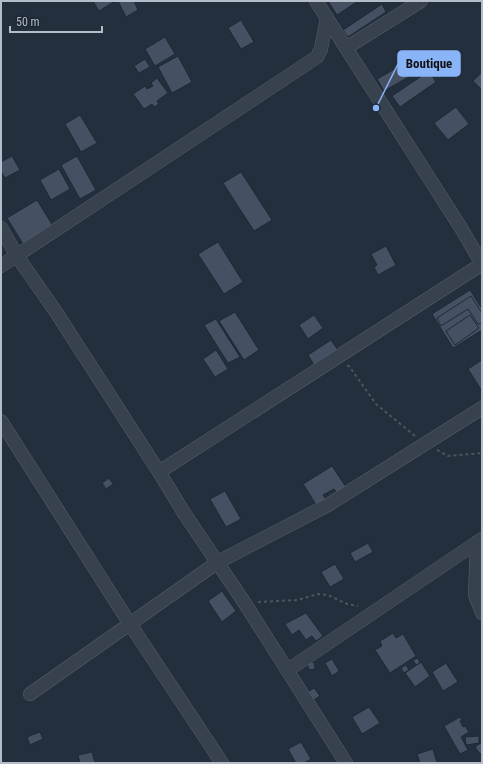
<svg xmlns="http://www.w3.org/2000/svg" width="483" height="764" font-family="'Roboto Condensed',sans-serif">
<rect width="100%" height="100%" fill="#242f3e"/>
<path fill="#455162" stroke="#1f2835" d="M 93,1 L 115,1 L 99,11 Z
M 118,1 L 134,1 L 138,10 L 126,17 Z
M 328,1 L 339,1 L 340,2 L 342,1 L 358,1 L 337,15 Z
M 382,4 L 386,12 L 348,37 L 343,30 Z
M 241,20 L 254,42 L 241,49 L 228,28 Z
M 165,37 L 175,54 L 155,66 L 145,49 Z
M 178,56 L 192,82 L 172,93 L 158,67 Z
M 414,58 L 421,70 L 384,91 L 377,79 Z
M 145,59 L 150,67 L 139,73 L 134,66 Z
M 429,71 L 436,82 L 400,107 L 392,96 Z
M 482,72 L 482,90 L 473,81 Z
M 157,78 L 168,93 L 157,101 L 159,104 L 154,107 L 152,104 L 144,109 L 133,94 L 145,86 L 147,89 L 153,86 L 151,83 Z
M 456,107 L 469,124 L 448,140 L 434,123 Z
M 80,115 L 97,143 L 81,152 L 65,124 Z
M 12,156 L 20,170 L 5,178 L 1,171 L 1,162 Z
M 77,156 L 96,190 L 80,199 L 61,165 Z
M 59,169 L 70,189 L 51,200 L 40,180 Z
M 241,172 L 272,220 L 254,231 L 223,183 Z
M 37,200 L 53,226 L 23,244 L 7,218 Z
M 218,242 L 243,282 L 224,294 L 198,254 Z
M 386,246 L 396,265 L 378,275 L 374,267 L 377,265 L 371,254 Z
M 470,290 L 482,309 L 482,330 L 453,348 L 432,314 Z
M 471,296 L 482,313 L 482,323 L 478,324 L 468,309 L 441,326 L 437,318 Z
M 235,312 L 259,350 L 244,360 L 219,321 Z
M 314,315 L 323,328 L 308,339 L 299,325 Z
M 470,315 L 479,328 L 455,345 L 446,331 Z
M 216,319 L 240,357 L 228,363 L 204,325 Z
M 331,340 L 338,350 L 314,365 L 308,355 Z
M 216,350 L 228,369 L 215,377 L 203,359 Z
M 482,360 L 482,391 L 468,369 Z
M 332,466 L 346,487 L 337,493 L 334,489 L 323,495 L 326,500 L 317,506 L 303,484 Z
M 109,478 L 113,484 L 106,489 L 102,483 Z
M 225,491 L 241,519 L 226,527 L 210,499 Z
M 368,543 L 373,552 L 355,562 L 350,553 Z
M 335,564 L 344,579 L 330,587 L 321,572 Z
M 222,591 L 236,611 L 222,622 L 208,601 Z
M 306,613 L 323,636 L 316,641 L 312,636 L 306,640 L 299,630 L 292,635 L 285,624 Z
M 393,633 L 396,638 L 403,634 L 416,656 L 390,673 L 375,650 L 382,646 L 380,641 Z
M 418,658 L 420,663 L 416,665 L 413,660 Z
M 332,659 L 339,671 L 332,676 L 325,663 Z
M 314,662 L 315,669 L 309,670 L 307,663 Z
M 421,662 L 430,676 L 415,687 L 405,673 Z
M 446,663 L 458,682 L 443,691 L 432,672 Z
M 406,665 L 409,670 L 404,673 L 401,668 Z
M 314,688 L 320,696 L 314,700 L 308,692 Z
M 369,707 L 380,723 L 362,734 L 352,717 Z
M 460,717 L 462,720 L 460,721 L 463,727 L 465,726 L 469,732 L 461,737 L 468,750 L 460,754 L 444,726 Z
M 40,732 L 43,739 L 30,745 L 27,737 Z
M 479,736 L 479,743 L 466,745 L 465,737 Z
M 301,742 L 311,759 L 304,763 L 296,763 L 288,749 Z
M 482,742 L 482,752 L 480,754 L 475,747 Z
M 433,749 L 437,763 L 420,763 L 417,754 Z
M 92,752 L 95,763 L 80,763 L 78,755 Z"/>
<g fill="none" stroke-linecap="round" stroke-linejoin="round">
<g stroke="#565f6c" stroke-width="14">
<path id="minor" d="M 316,1 L 461,228 L 482,264
M 346,48 L 421,1
M 1,228 L 17,256 L 56,312 L 159,472 L 184,513 L 244,602 L 346,763
M 1,266 L 317,57 L 321,49 L 327,18
M 1,421 L 130,624 L 222,763
M 159,472 L 482,264
M 477,542 L 475,595 L 482,613
M 288,670 L 482,539
M 30,694 L 218,562 L 328,505 L 482,408"/>
</g>
<path stroke="#44595c" stroke-width="2" stroke-dasharray="3 3" stroke-linecap="butt" d="M 347,366 L 349,366 L 376,404 L 415,436
M 437,450 L 448,456 L 482,453
M 258,602 L 297,600 L 318,594 L 328,595 L 347,604 L 358,606"/>
<use href="#minor" stroke="#38414e" stroke-width="13"/>
</g>
<path fill="none" stroke="#8ab4f8" stroke-width="1.5" d="M376 108L398 64"/>
<circle fill="#8ab4f8" stroke="#1d2633" stroke-width="1.5" cx="376" cy="108" r="4"/>
<rect fill="#8ab4f8" stroke="#8ab4f8" stroke-width="1.5" x="398" y="51" width="62" height="25" rx="4"/>
<g font-size="13" text-anchor="middle" font-weight="bold" fill="#111">
<text x="429" y="68">Boutique</text>
</g>
<rect width="483" height="764" fill="none" stroke="#b4bcc9" stroke-width="4"/>
<path d="M10 26v6h92v-6" fill="none" stroke="#b4bcc9" stroke-width="2"/>
<text x="16" y="26" font-size="12" fill="#b4bcc9" stroke="#1d2633" stroke-width="3" paint-order="stroke">50 m</text>
</svg>
